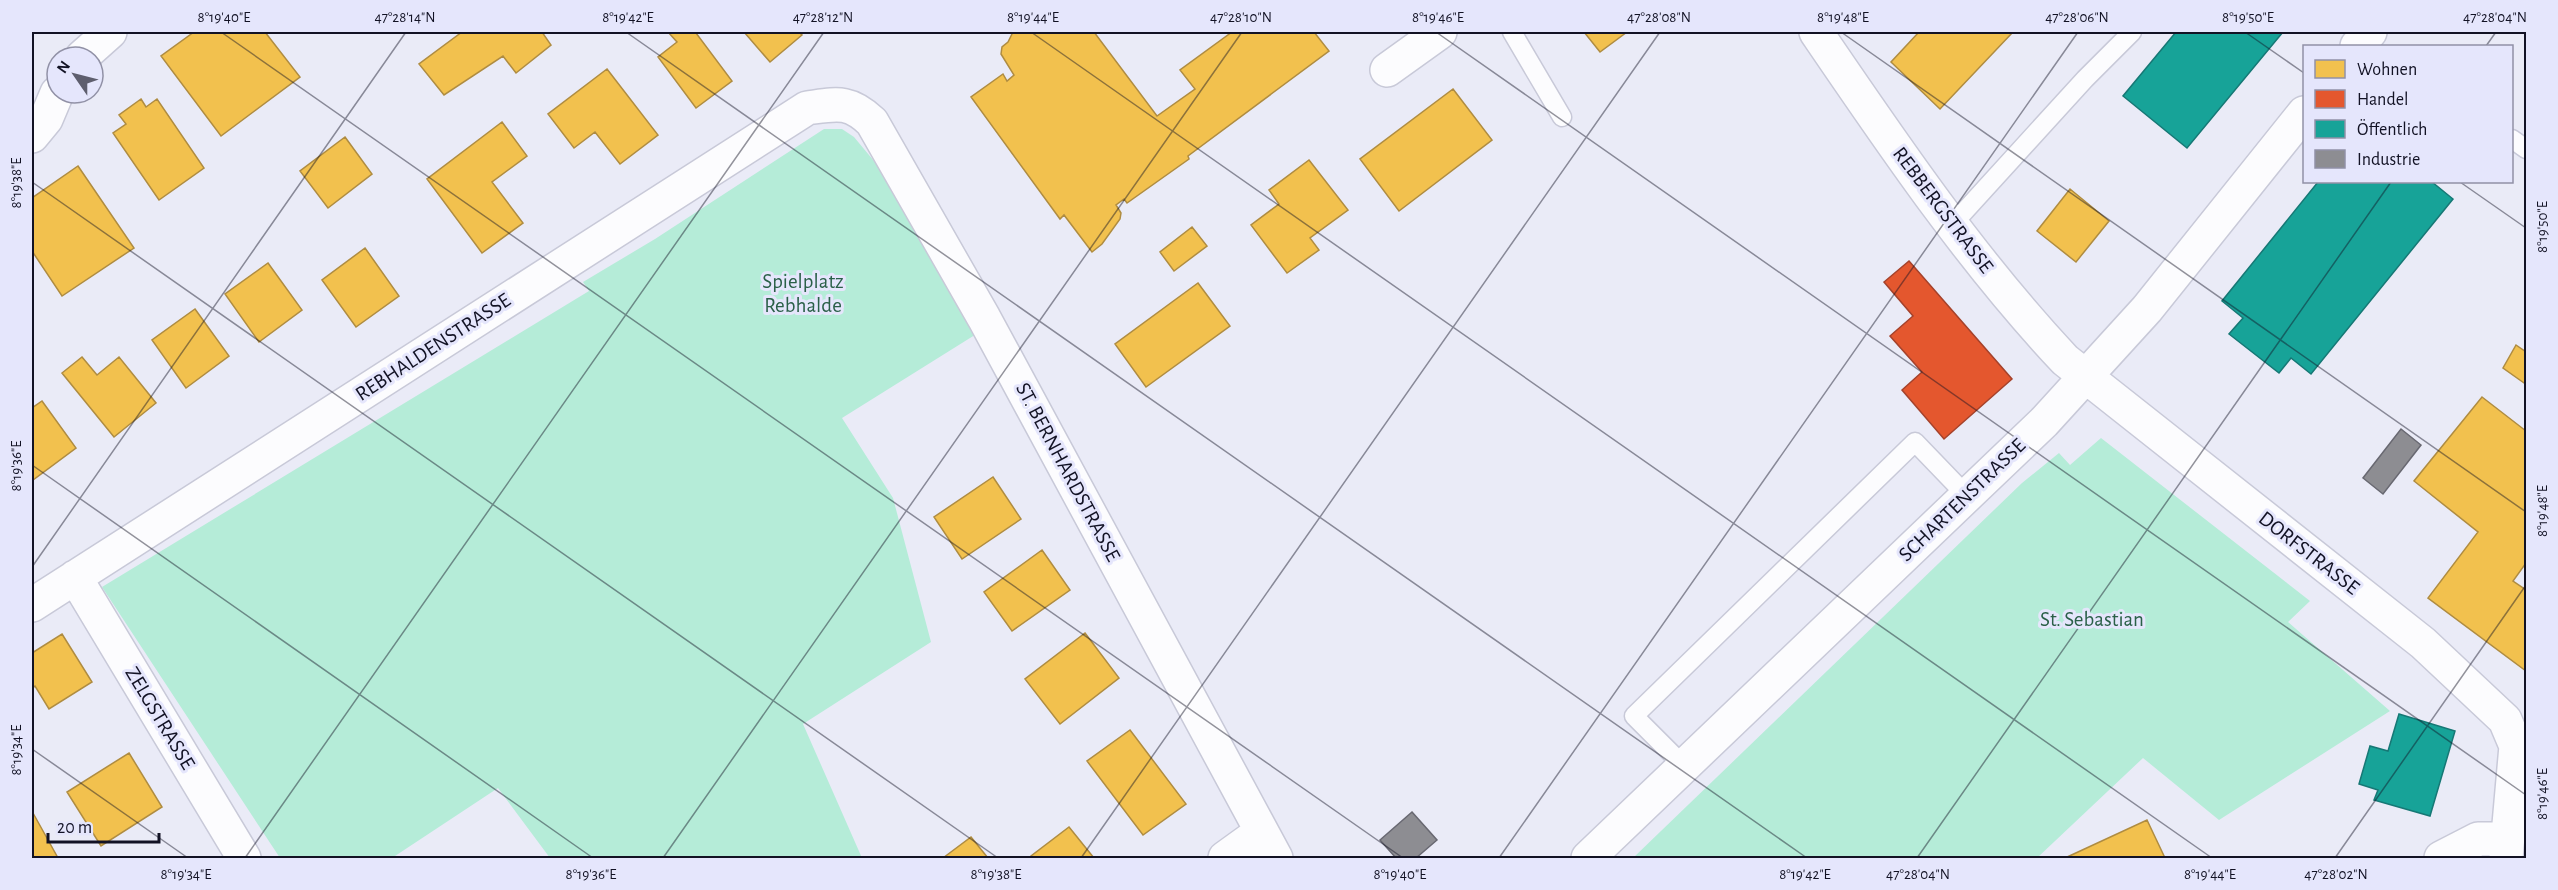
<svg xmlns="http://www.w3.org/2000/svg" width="2558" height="890" font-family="'Alegreya Sans',sans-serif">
<rect width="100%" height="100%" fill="#eaebf7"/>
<path fill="#b5ecd8" d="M 824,129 L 842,129 L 854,137 L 889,179 L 978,333 L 842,418 L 893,498 L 931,642 L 803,724 L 862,858 L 550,858 L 498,788 L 392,858 L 280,858 L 102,587 L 589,291 L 583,282 L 655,239 Z
M 2101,438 L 2310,601 L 2288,622 L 2390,711 L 2219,820 L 2143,758 L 2037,858 L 1633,858 L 2022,483 L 2059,453 L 2070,465 Z"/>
<path fill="#f2c14e" stroke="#af8c41" stroke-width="1.5" d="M 194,32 L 265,32 L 300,77 L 221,136 L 161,56 Z
M 462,32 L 542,32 L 551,45 L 516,73 L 503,56 L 444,95 L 419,64 Z
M 668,32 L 698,32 L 696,33 L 732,81 L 696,108 L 658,57 L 677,42 Z
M 744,32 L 799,32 L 802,35 L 770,62 Z
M 1013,32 L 1094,32 L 1157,116 L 1195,89 L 1180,70 L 1232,32 L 1314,32 L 1329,51 L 1188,156 L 1189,159 L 1127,203 L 1124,199 L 1116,205 L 1121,213 L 1120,219 L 1102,244 L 1092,252 L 1064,215 L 1060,219 L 971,97 L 1003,74 L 1007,81 L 1014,75 L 1001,54 L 1002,47 L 1008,42 Z
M 1584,32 L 1627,32 L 1600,52 Z
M 1919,32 L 2013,32 L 1940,109 L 1891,62 Z
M 607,69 L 658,135 L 620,164 L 595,132 L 574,148 L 548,114 Z
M 1453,89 L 1492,140 L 1399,211 L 1360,159 Z
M 141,99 L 146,107 L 157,99 L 204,168 L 159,200 L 113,133 L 126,124 L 119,115 Z
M 502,122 L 527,156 L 492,182 L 523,223 L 482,253 L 427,179 Z
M 345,137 L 372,174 L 328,208 L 300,171 Z
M 1309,160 L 1348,210 L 1310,238 L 1319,250 L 1287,273 L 1251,225 L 1279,204 L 1269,190 Z
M 78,166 L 134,248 L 62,296 L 32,251 L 32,198 Z
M 2070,189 L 2109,221 L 2076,262 L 2037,231 Z
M 1192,227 L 1207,246 L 1174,271 L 1160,252 Z
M 365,248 L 399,296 L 356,327 L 322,280 Z
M 268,263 L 302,310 L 259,342 L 225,294 Z
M 1198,283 L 1230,326 L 1146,387 L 1115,344 Z
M 195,309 L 229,356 L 186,388 L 152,340 Z
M 2516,345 L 2526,352 L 2526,379 L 2524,383 L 2503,368 Z
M 82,357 L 97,375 L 119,357 L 156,403 L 114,437 L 62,373 Z
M 2482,397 L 2526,431 L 2526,563 L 2513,581 L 2526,590 L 2526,671 L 2428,598 L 2478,532 L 2414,481 Z
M 42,401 L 76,448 L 33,480 L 32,408 Z
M 993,477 L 1021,519 L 962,559 L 934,517 Z
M 1042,550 L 1070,590 L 1012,631 L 984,592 Z
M 1085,633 L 1119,678 L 1060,724 L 1025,679 Z
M 62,634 L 92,682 L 49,709 L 35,686 L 32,688 L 32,653 Z
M 1130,730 L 1186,804 L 1143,835 L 1087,761 Z
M 129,753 L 162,807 L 101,846 L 67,792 Z
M 33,813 L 58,858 L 32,858 L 32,814 Z
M 2147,820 L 2165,858 L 2065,858 Z
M 1069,827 L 1094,858 L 1032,858 L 1031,856 Z
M 971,837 L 988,858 L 943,858 Z"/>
<path fill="#e4572e" stroke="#a5422b" stroke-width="1.5" d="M 1909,261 L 2012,379 L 1944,439 L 1902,390 L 1922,372 L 1890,336 L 1913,316 L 1884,282 Z"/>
<path fill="#17a398" stroke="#167875" stroke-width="1.5" d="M 2176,32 L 2283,32 L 2187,148 L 2123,96 Z
M 2318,182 L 2432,182 L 2453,199 L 2311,374 L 2291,358 L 2279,373 L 2229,334 L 2243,318 L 2222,301 Z
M 2399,714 L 2455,731 L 2430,816 L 2374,800 L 2378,790 L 2359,784 L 2370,746 L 2388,751 Z"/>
<path fill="#8d8d92" stroke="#686871" stroke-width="1.5" d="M 2401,429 L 2421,445 L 2383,494 L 2363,478 Z
M 1412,812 L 1437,840 L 1416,858 L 1396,858 L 1380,840 Z"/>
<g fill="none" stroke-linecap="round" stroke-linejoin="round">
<g stroke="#c8c9d8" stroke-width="21">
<path id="lane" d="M 1512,32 L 1562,117
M 2512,139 L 2526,149
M 1952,225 L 2085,79 L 2132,32
M 1684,766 L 1634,716 L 1915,442 L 1967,496"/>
</g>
<g stroke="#c8c9d8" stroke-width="36">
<path id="street" d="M 1816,32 C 1893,145 1971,260 2065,360 L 2423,643 L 2505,720 L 2516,746 L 2506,858
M 2357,46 L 2370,32
M 82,57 L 110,32
M 1387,70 L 1440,32
M 32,136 L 46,119 L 57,93
M 75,577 L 244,858
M 32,605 L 807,108 C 837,104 849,100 872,122 L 984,318 L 1276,858
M 1225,858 L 1261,832
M 1588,858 L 2044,422 L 2147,309 L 2304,113
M 2441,858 L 2478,839 L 2506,839"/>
</g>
<use href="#lane" stroke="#fcfcfe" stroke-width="18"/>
<use href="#street" stroke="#fcfcfe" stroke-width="33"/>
</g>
<path fill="none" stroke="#121224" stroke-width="1.5" stroke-opacity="0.45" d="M 221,32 L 1403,858M 626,32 L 1807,858M 1031,32 L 2212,858M 1436,32 L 2526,795M 1841,32 L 2526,512M 2245,32 L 2304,73M 2486,46 L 2496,32M 32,182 L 998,858M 2460,182 L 2526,228M 32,465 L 593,858M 32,567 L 406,32M 32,749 L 188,858M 245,858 L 824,32M 663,858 L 1242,32M 1081,858 L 1660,32M 1499,858 L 2078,32M 1917,858 L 2391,182M 2335,858 L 2526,585"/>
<g text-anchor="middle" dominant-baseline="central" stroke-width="6" stroke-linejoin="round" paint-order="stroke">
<g font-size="21" fill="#121224" stroke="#e5e6fc">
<text transform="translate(1943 210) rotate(53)">REBBERGSTRASSE</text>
<text transform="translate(433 347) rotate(-33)">REBHALDENSTRASSE</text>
<text transform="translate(1068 472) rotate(62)">ST. BERNHARDSTRASSE</text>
<text transform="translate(1962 500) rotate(-44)">SCHARTENSTRASSE</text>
<text transform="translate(2309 553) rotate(38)">DORFSTRASSE</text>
<text transform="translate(160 718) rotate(59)">ZELGSTRASSE</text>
</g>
<g font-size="21" fill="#2a6048" stroke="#e5e6fc">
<text x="803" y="281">Spielplatz<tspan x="803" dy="24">Rebhalde</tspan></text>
<text x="2092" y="619">St. Sebastian</text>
</g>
</g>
<rect width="2558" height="890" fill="none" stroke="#e5e6fc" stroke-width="66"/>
<rect x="2303" y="45" width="210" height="138" fill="#e5e6fc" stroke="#9191a6" stroke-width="1.5"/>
<rect x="2315" y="60" width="30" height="18" fill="#f2c14e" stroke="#9191a6" stroke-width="1.5"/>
<text x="2357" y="75" font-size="18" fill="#121224">Wohnen</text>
<rect x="2315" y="90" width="30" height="18" fill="#e4572e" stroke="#9191a6" stroke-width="1.5"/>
<text x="2357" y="105" font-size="18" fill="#121224">Handel</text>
<rect x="2315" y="120" width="30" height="18" fill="#17a398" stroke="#9191a6" stroke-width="1.5"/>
<text x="2357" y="135" font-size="18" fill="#121224">Öffentlich</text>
<rect x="2315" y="150" width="30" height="18" fill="#8d8d92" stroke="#9191a6" stroke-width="1.5"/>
<text x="2357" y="165" font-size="18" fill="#121224">Industrie</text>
<g transform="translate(75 75) rotate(305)"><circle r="28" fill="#e5e6fc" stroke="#9191a6" stroke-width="1.5"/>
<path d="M0-4.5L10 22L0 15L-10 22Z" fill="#5e5e6e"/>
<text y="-9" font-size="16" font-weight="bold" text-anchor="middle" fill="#121224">N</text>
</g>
<path d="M48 833v9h111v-9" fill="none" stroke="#121224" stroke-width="3"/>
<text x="57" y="833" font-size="18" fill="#121224" stroke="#e5e6fc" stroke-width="4.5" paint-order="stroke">20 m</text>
<rect x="33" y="33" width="2492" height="824" fill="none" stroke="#121224" stroke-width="2"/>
<g font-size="15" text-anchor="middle" fill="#121224">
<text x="224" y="22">8°19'40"E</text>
<text x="405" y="22">47°28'14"N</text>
<text x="628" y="22">8°19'42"E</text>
<text x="823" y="22">47°28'12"N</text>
<text x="1033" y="22">8°19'44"E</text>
<text x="1241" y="22">47°28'10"N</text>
<text x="1438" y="22">8°19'46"E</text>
<text x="1659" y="22">47°28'08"N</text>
<text x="1843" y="22">8°19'48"E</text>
<text x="2077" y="22">47°28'06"N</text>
<text x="2248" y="22">8°19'50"E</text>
<text x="2495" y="22">47°28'04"N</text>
<text transform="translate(16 183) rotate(-90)" y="5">8°19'38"E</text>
<text transform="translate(2542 227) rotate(-90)" y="5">8°19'50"E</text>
<text transform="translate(16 466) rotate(-90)" y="5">8°19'36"E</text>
<text transform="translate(2542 511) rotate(-90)" y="5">8°19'48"E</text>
<text transform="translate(16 750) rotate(-90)" y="5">8°19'34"E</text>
<text transform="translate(2542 794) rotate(-90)" y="5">8°19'46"E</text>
<text x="186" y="879">8°19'34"E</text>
<text x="591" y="879">8°19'36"E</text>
<text x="996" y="879">8°19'38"E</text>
<text x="1400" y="879">8°19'40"E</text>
<text x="1805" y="879">8°19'42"E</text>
<text x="1918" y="879">47°28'04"N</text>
<text x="2210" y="879">8°19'44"E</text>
<text x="2336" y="879">47°28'02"N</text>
</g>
</svg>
